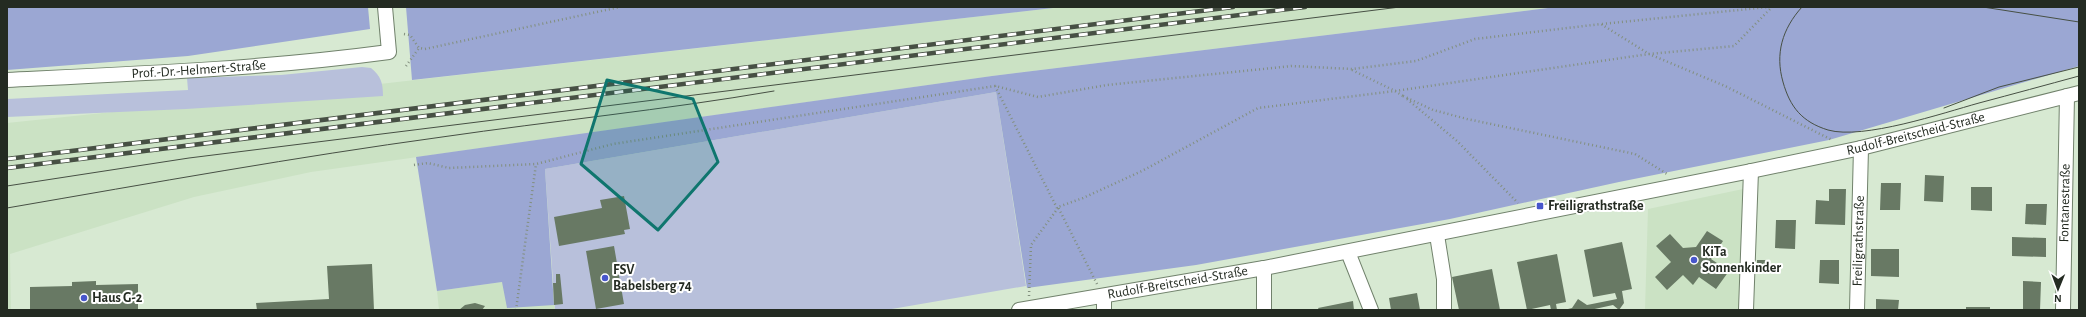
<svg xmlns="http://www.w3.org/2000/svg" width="2086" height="317" font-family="'Alegreya Sans',sans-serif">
<rect width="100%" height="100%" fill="#d7e9d2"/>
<path fill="#cbe2c4" d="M 1062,7 L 1556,7 L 992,76 L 311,172 L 194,197 L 10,254 L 11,310 L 7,310 L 7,123 L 362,86 Z
M 1743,189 L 1740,310 L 1645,310 L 1648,209 Z
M 502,282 L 554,305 L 555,310 L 439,310 L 437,291 Z"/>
<path fill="#b8c0db" d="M 362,67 L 371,68 C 381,76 383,83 383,96 L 186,109 L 7,117 L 7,99 L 188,90 L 187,78 L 281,75 Z
M 996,92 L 1026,286 L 886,310 L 555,310 L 545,169 Z"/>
<path fill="#9ba7d3" d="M 7,7 L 368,7 L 370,29 L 188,56 L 7,70 Z
M 406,7 L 1062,7 L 412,80 Z
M 1556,7 L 2079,7 L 2079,66 L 1829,140 L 1619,182 L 1450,219 L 1196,265 L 1027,288 L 996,92 L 545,169 L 554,305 L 507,308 L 502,282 L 437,291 L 416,157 L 992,76 Z"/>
<path fill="#687964" d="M 1925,175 L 1944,176 L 1943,202 L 1924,201 Z
M 1881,183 L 1901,183 L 1900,210 L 1880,210 Z
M 1971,187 L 1992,187 L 1992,211 L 1971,210 Z
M 1829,189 L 1846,189 L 1845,225 L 1815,224 L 1816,200 L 1829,201 Z
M 624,196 L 630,229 L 624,230 L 625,234 L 559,246 L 554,217 L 602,208 L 600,200 Z
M 2026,204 L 2047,204 L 2046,225 L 2025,224 Z
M 1776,220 L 1796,220 L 1795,249 L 1775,248 Z
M 1707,231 L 1723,241 L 1711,259 L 1729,271 L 1716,289 L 1699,277 L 1693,285 L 1683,275 L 1667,290 L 1655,277 L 1671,262 L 1656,246 L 1670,234 L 1683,248 L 1696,247 Z
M 2012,237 L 2046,238 L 2046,257 L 2012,256 Z
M 1622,242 L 1632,289 L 1622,291 L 1624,303 L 1619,310 L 1613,305 L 1590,310 L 1564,310 L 1572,308 L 1578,299 L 1587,305 L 1617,299 L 1615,293 L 1593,297 L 1584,250 Z
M 614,246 L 624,304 L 596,309 L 586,251 Z
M 1871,249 L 1899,249 L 1899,277 L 1871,276 Z
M 1557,254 L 1566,302 L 1556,304 L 1557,310 L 1551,310 L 1550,305 L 1527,310 L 1517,262 Z
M 1757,260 L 1768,260 L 1768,269 L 1757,269 Z
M 1820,260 L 1839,260 L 1839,284 L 1819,283 Z
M 372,264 L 374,310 L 257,310 L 256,303 L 329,299 L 327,266 Z
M 1492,269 L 1500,310 L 1459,310 L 1452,277 Z
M 556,274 L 560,274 L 563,304 L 554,305 L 553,283 L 556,283 Z
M 96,281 L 96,285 L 138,284 L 138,310 L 30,310 L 30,287 L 72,286 L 72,282 Z
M 2023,281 L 2041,282 L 2040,310 L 2023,310 Z
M 1417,293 L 1420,310 L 1391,310 L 1389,298 Z
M 1876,299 L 1899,300 L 1898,310 L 1876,310 Z
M 1353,301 L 1354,310 L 1319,310 L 1318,308 Z
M 475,303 L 485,306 L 482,310 L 459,310 L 465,305 Z
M 1966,307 L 1990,307 L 1990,310 L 1966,310 Z"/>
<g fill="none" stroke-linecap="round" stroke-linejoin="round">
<g stroke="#71826c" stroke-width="16">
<g id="minor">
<path id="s1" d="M 7,80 C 134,74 262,69 389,52 L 385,7"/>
<path d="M 1437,235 L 1444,279 L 1444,310"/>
<path d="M 1348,252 L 1371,310"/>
<path id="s2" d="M 1019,310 L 1264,268 L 1751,171 L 1861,148 L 2079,93"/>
<path d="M 1104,310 L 1104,297"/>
<path d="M 1264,310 L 1264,268"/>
<path d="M 1746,310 L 1751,171"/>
<path id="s3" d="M 1857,310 L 1861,148"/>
<path id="s4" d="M 2063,310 L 2067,96"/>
</g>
</g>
<path stroke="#828f7e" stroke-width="2.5" stroke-dasharray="1 3" stroke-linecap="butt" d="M 1602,24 L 1768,7
M 404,34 L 410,35 L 419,48 L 425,49 L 620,7
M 406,66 L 419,48
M 1352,70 L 1395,91 L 1403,96
M 995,86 L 1057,208
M 1403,96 L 1433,110 L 1467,119 L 1635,154 L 1667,174
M 1407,99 L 1457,141 L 1518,203
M 414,165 L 428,163 L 449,168 L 536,164 L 613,144 L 995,86 L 1038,97 L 1107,85 L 1292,66 L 1352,69 L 1416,61 L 1475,39 L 1601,24 L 1649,54 L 1734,46 L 1772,7
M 1097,284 L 1058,207 L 1083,198 L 1142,171 L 1258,108 L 1395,91 L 1649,54 L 1725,86 L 1832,140
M 1029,296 L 1031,245 L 1058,208
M 516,310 L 536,164"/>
<use href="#minor" stroke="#fff" stroke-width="14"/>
<path stroke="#475044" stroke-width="1" d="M 1802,7 C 1782,29 1775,54 1783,82 C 1790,107 1802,122 1828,130 C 1863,140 1943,113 1979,103 C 2013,94 2046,85 2079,76
M 1983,7 L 2079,22
M 1944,108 L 1999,87 L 2079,67
M 7,186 L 189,158 L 1400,7
M 7,208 C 152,183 296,157 442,137 C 552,121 664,110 774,91"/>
<g stroke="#475044" stroke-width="4.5">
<path id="rail" d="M 7,159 L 1233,7
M 7,168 L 1305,7"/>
</g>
<use href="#rail" stroke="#fff" stroke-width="3" stroke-dasharray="9" stroke-linecap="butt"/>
</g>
<path fill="#0f766e" fill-opacity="0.2" stroke="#0f766e" stroke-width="3" stroke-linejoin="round" d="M 607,80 L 693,99 L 718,162 L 658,230 L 581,164 Z"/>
<g fill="#4756cb" stroke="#fff" stroke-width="1.5">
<rect x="1536" y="202" width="8" height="8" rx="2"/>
<circle cx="1694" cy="260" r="4"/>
<circle cx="605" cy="278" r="4"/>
<circle cx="84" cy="298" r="4"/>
</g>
<g text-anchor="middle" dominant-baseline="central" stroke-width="4" stroke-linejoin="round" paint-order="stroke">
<g font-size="14" fill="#242b22" stroke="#fff">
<text stroke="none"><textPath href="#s1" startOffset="192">Prof.-Dr.-Helmert-Straße</textPath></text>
<text stroke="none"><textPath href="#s2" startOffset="914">Rudolf-Breitscheid-Straße</textPath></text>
<text stroke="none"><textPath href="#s4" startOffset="107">Fontanestraße</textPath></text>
<text stroke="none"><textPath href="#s3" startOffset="69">Freiligrathstraße</textPath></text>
<text stroke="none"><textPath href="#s2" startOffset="161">Rudolf-Breitscheid-Straße</textPath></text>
</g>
<g font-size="14" font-weight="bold" fill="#242b22" stroke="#fff" text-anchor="start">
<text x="1548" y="206">Freiligrathstraße</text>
<text x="1702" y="252">KiTa<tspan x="1702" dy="16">Sonnenkinder</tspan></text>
<text x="613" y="270">FSV<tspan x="613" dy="16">Babelsberg 74</tspan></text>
<text x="92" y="298">Haus G-2</text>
</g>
</g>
<rect width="2086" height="317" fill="none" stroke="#242b22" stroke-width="16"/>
<g transform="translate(2058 289) rotate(181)" stroke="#ffffff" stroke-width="3" paint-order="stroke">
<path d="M0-3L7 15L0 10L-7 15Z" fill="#242b22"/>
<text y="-6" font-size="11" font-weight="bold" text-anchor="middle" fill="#242b22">N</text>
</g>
</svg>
